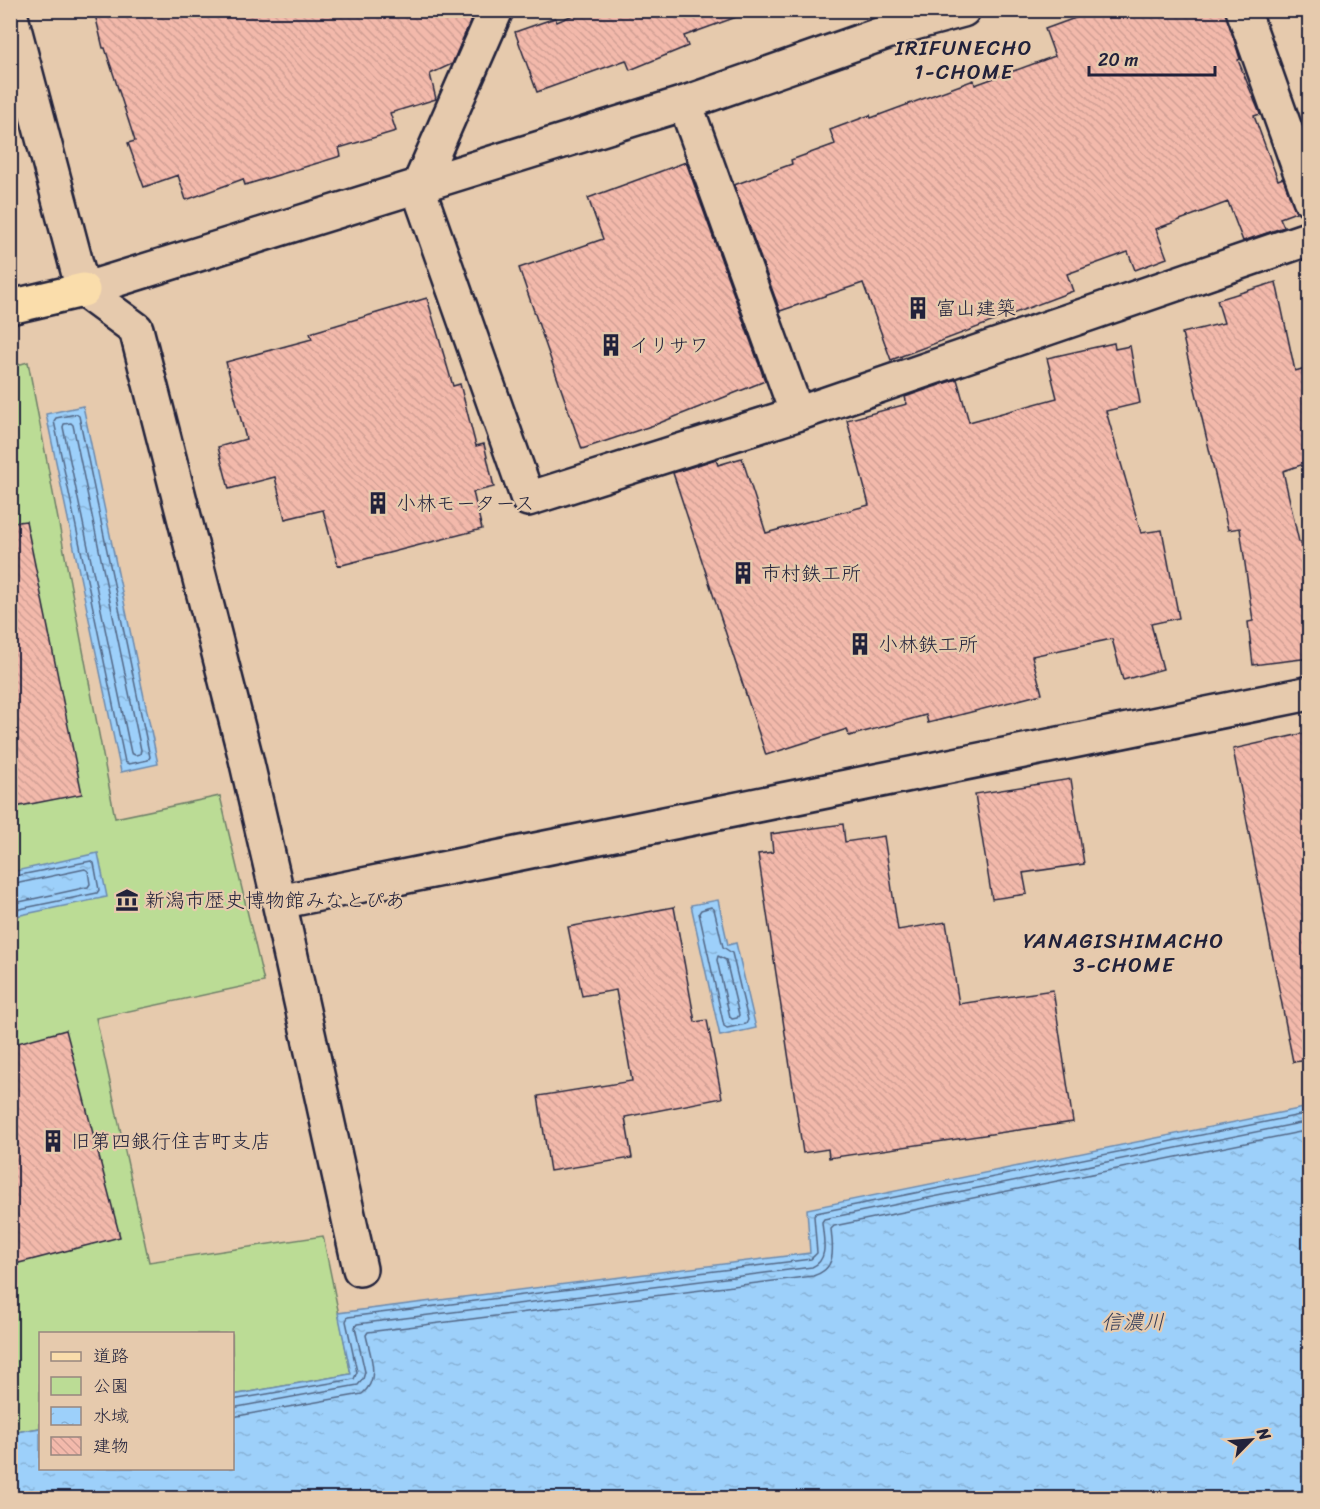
<svg xmlns="http://www.w3.org/2000/svg" width="1320" height="1509" font-family="Sriracha,'Klee One',sans-serif">
<defs>
<pattern id="water-ripples" width="26" height="14" patternUnits="userSpaceOnUse" patternTransform="scale(1.5)"><rect width="26" height="14" fill="#9dd0fa"/><path d="M2 4q2-2 4 0t4 0M15 11q2-2 4 0t4 0" fill="none" stroke="#87b2d7"/></pattern>
<pattern id="building-back-hatch" width="6" height="6" patternUnits="userSpaceOnUse" patternTransform="scale(1.5)"><rect width="6" height="6" fill="#f3b9ab"/><path d="M-1 5l2 2M0 0l6 6M5-1l2 2" fill="none" stroke="#d09f94"/></pattern>
</defs>
<rect width="100%" height="100%" fill="#e6caad"/>
<filter id="ink" filterUnits="userSpaceOnUse"><feTurbulence type="fractalNoise" baseFrequency=".0167" numOctaves="2"/><feDisplacementMap in="SourceGraphic" scale="12" xChannelSelector="R" yChannelSelector="G"/><feConvolveMatrix kernelMatrix="1 2 1 2 8 2 1 2 1" color-interpolation-filters="sRGB"/></filter>
<g filter="url(#ink)">
<path fill="#bbdc95" stroke="#6e7f68" stroke-width="1.5" d="M 28,362 L 115,818 L 220,796 L 264,982 L 96,1018 L 149,1262 L 323,1236 L 351,1374 L 233,1395 L 232,1334 L 40,1334 L 40,1428 L 11,1433 L 10,367 Z"/>
<path fill="url(#water-ripples)" stroke="#6c8aae" stroke-width="1.5" d="M 83,406 L 158,764 L 121,772 L 46,414 Z
M 98,853 L 107,897 L 11,917 L 11,872 Z
M 718,900 L 728,945 L 736,943 L 756,1028 L 720,1036 L 691,905 Z
M 1309,1107 L 1309,1498 L 11,1498 L 11,1433 L 40,1428 L 40,1468 L 232,1468 L 233,1395 L 351,1374 L 338,1313 L 810,1253 L 807,1209 Z"/>
<g fill="none" stroke-linecap="round" stroke-linejoin="round">
<path stroke="#536887" stroke-width="1.5" d="M 76,414 L 79,416 L 150,757 L 148,760 L 129,764 L 125,762 L 54,421 L 56,418 Z
M 71,423 L 73,425 L 141,750 L 140,754 L 135,755 L 131,753 L 63,427 L 64,424 Z
M 10,877 L 91,861 L 94,863 L 99,890 L 97,893 L 10,911
M 10,885 L 85,869 L 88,871 L 90,884 L 88,887 L 10,904
M 711,907 L 714,909 L 723,947 L 732,953 L 748,1020 L 746,1024 L 727,1028 L 724,1026 L 699,913 L 701,910 Z
M 718,956 L 726,960 L 739,1015 L 737,1018 L 732,1019 L 730,1017 L 717,960 Z
M 232,1400 L 354,1379 L 357,1372 L 346,1321 L 348,1317 L 811,1259 L 817,1253 L 814,1216 L 816,1213 L 1310,1113
M 232,1408 L 358,1385 L 363,1379 L 365,1372 L 355,1327 L 357,1324 L 812,1267 C 830,1260 823,1237 822,1222 L 824,1219 L 1310,1121
M 232,1417 L 362,1394 C 381,1379 370,1355 366,1335 L 368,1332 L 813,1276 C 837,1269 833,1249 831,1229 L 834,1226 L 1310,1130"/>
</g>
<path fill="url(#building-back-hatch)" stroke="#22223b" stroke-width="1.5" d="M 94,10 L 475,10 L 452,64 L 430,74 L 436,99 L 390,113 L 396,131 L 339,148 L 341,156 L 245,185 L 243,179 L 186,200 L 178,175 L 144,187 L 128,143 L 135,141 L 105,48 L 103,48 Z
M 584,10 L 741,10 L 742,15 L 684,36 L 688,46 L 630,70 L 626,60 L 537,92 L 515,32 L 555,18 L 557,22 Z
M 1097,10 L 1225,10 L 1240,59 L 1238,60 L 1260,114 L 1254,116 L 1278,180 L 1283,178 L 1296,212 L 1280,218 L 1284,227 L 1243,241 L 1228,202 L 1156,229 L 1167,258 L 1135,270 L 1128,252 L 1067,274 L 1073,291 L 891,360 L 863,283 L 780,311 L 734,185 L 792,164 L 791,160 L 835,144 L 830,130 L 870,115 L 871,118 L 974,80 L 975,85 L 1055,56 L 1045,29 Z
M 686,162 L 765,381 L 657,424 L 582,449 L 519,268 L 603,239 L 588,198 Z
M 1276,282 L 1295,371 L 1302,369 L 1310,395 L 1310,462 L 1283,471 L 1299,542 L 1301,542 L 1310,607 L 1310,658 L 1253,665 L 1248,622 L 1253,621 L 1240,528 L 1228,530 L 1182,333 L 1224,323 L 1217,300 Z
M 427,298 L 453,386 L 460,384 L 476,446 L 484,444 L 494,487 L 473,492 L 482,529 L 338,566 L 323,510 L 285,519 L 275,477 L 229,489 L 218,447 L 246,439 L 226,362 L 312,339 L 310,333 Z
M 1114,343 L 1115,349 L 1130,346 L 1140,403 L 1106,411 L 1141,533 L 1162,530 L 1179,618 L 1151,624 L 1163,669 L 1123,680 L 1112,639 L 1032,656 L 1042,694 L 928,723 L 926,715 L 849,736 L 847,729 L 766,755 L 673,473 L 716,459 L 718,465 L 742,458 L 766,533 L 869,505 L 847,420 L 907,404 L 905,397 L 957,379 L 969,422 L 1057,398 L 1047,358 Z
M 26,521 L 82,794 L 10,808 L 10,523 Z
M 1310,732 L 1310,1060 L 1293,1062 L 1233,749 Z
M 1071,779 L 1084,864 L 1023,873 L 1027,894 L 992,899 L 975,794 Z
M 843,824 L 845,842 L 884,836 L 898,930 L 946,922 L 959,1004 L 1053,990 L 1073,1122 L 829,1158 L 828,1149 L 803,1153 L 758,854 L 773,852 L 771,834 Z
M 674,907 L 695,1022 L 707,1020 L 722,1098 L 625,1117 L 632,1158 L 550,1171 L 538,1096 L 632,1081 L 616,990 L 582,996 L 568,927 Z
M 66,1030 L 120,1237 L 15,1264 L 10,1246 L 10,1045 Z"/>
<g fill="none" stroke-linecap="round" stroke-linejoin="round">
<g stroke="#22223b" stroke-width="38">
<path id="minor" d="M 496,10 L 418,188 L 528,499 L 797,414 L 1310,238
M 1243,10 L 1310,199
M 10,13 L 83,290 L 136,329 L 246,759 L 279,902 L 1310,693
M 685,103 L 797,414
M 83,290 L 685,103 L 907,25 L 963,10
M 279,902 L 360,1269"/>
</g>
<g stroke="#22223b" stroke-width="38">
<path id="major" d="M 10,307 L 83,290"/>
</g>
<use href="#minor" stroke="#e6caad" stroke-width="33"/>
<use href="#major" stroke="#faddab" stroke-width="33"/>
</g>
</g>
<defs>
<g id="building-bare" transform="scale(1.8)"><path d="M-4-6H4V6H1V3H-1V6H-4ZM-2.5-4.3h1.7v1.8h-1.7ZM.8-4.3h1.7v1.8H.8ZM-2.5-1h1.7V.8h-1.7ZM.8-1h1.7V.8H.8Z" fill="#22223b" stroke="#e6caad" stroke-width="2.5" paint-order="stroke"/></g>
<g id="museum-bare" transform="scale(1.8)"><path d="M0-6L6-3V-2H-6V-3ZM-5-1h2V3h-2ZM-1-1h2V3h-2ZM3-1h2V3H3ZM-6 4H6V6H-6Z" fill="#22223b" stroke="#e6caad" stroke-width="2.5" paint-order="stroke"/></g>
</defs>
<g fill-rule="evenodd">
<use href="#building-bare" x="918" y="308"/>
<use href="#building-bare" x="611" y="345"/>
<use href="#building-bare" x="378" y="503"/>
<use href="#building-bare" x="743" y="573"/>
<use href="#building-bare" x="860" y="644"/>
<use href="#museum-bare" x="127" y="900"/>
<use href="#building-bare" x="53" y="1141"/>
</g>
<g text-anchor="middle" dominant-baseline="central" stroke-width="4.5" stroke-linejoin="round" paint-order="stroke">
<g font-size="20" fill="#22223b" stroke="#e6caad" text-anchor="start">
<text x="936" y="308">富山建築</text>
<text x="629" y="345">イリサワ</text>
<text x="396" y="503">小林モータース</text>
<text x="761" y="573">市村鉄工所</text>
<text x="878" y="644">小林鉄工所</text>
<text x="145" y="900">新潟市歴史博物館みなとぴあ</text>
<text x="71" y="1141">旧第四銀行住吉町支店</text>
</g>
<g font-size="21" letter-spacing="1.5" fill="#22223b" stroke="#e6caad">
<text x="964" y="48">IRIFUNECHO<tspan x="964" dy="24">1-CHOME</tspan></text>
<text x="1124" y="941">YANAGISHIMACHO<tspan x="1124" dy="24">3-CHOME</tspan></text>
</g>
<g font-size="21" font-style="italic" fill="#343c58" stroke="#e6caad">
<text x="1133" y="1322">信濃川</text>
</g>
</g>
<rect width="1320" height="1509" fill="none" stroke="#e6caad" stroke-width="36"/>
<rect x="18" y="18" width="1284" height="1473" fill="none" stroke="#22223b" stroke-width="2" filter="url(#ink)"/>
<rect x="39" y="1332" width="195" height="138" fill="#e6caad" stroke="#98877f" stroke-width="1.5"/>
<rect x="51" y="1352" width="30" height="9" fill="#faddab" stroke="#98877f" stroke-width="1.5"/>
<text x="93" y="1362" font-size="18" fill="#22223b">道路</text>
<rect x="51" y="1377" width="30" height="18" fill="#bbdc95" stroke="#98877f" stroke-width="1.5"/>
<text x="93" y="1392" font-size="18" fill="#22223b">公園</text>
<rect x="51" y="1407" width="30" height="18" fill="url(#water-ripples)" stroke="#98877f" stroke-width="1.5"/>
<text x="93" y="1422" font-size="18" fill="#22223b">水域</text>
<rect x="51" y="1437" width="30" height="18" fill="url(#building-back-hatch)" stroke="#98877f" stroke-width="1.5"/>
<text x="93" y="1452" font-size="18" fill="#22223b">建物</text>
<g transform="translate(1251 1440) rotate(65)" stroke="#e6caad" stroke-width="4.5" paint-order="stroke">
<path d="M0-4.5L10 22L0 15L-10 22Z" fill="#22223b"/>
<text y="-9" font-size="16" font-weight="bold" text-anchor="middle" fill="#22223b">N</text>
</g>
<path d="M1089 66v9h126v-9" fill="none" stroke="#22223b" stroke-width="3"/>
<text x="1098" y="66" font-size="18" fill="#22223b" stroke="#e6caad" stroke-width="4.5" paint-order="stroke">20 m</text>
</svg>
